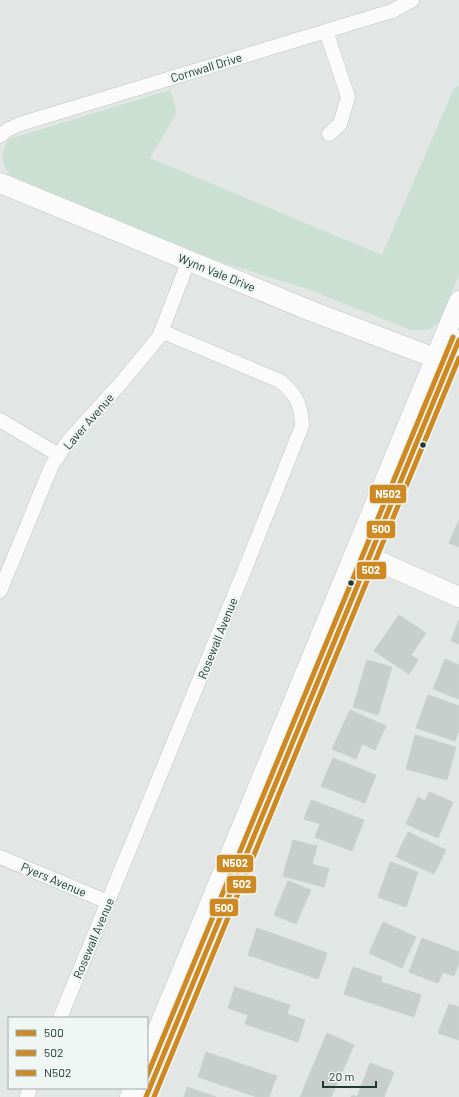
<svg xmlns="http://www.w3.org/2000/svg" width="459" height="1097" font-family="Barlow,sans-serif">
<rect width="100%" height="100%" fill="#e2e7e5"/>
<path fill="#cbe0d2" d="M 459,86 L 459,275 L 440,321 L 429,330 L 411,330 L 307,289 L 218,261 L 11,176 C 0,160 0,157 9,139 L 170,90 L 177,112 L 150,158 L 382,255 L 454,88 Z"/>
<path fill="#c8cecc" stroke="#cbd0ce" d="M 459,520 L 459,547 L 449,543 Z
M 399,615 L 426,633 L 411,655 L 418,660 L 409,674 L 374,651 Z
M 459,620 L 459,644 L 451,641 Z
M 445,659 L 459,665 L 459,699 L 433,689 Z
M 367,660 L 392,667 L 378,715 L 353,707 Z
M 428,695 L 459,706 L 459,730 L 455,741 L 416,728 Z
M 350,710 L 386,726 L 375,750 L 362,744 L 356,759 L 332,749 Z
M 415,735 L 456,747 L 447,780 L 406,769 Z
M 333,758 L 376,775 L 365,803 L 321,786 Z
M 429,792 L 453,802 L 438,838 L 406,824 L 418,797 L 425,801 Z
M 311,800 L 364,820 L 352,851 L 315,837 L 320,824 L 304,819 Z
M 408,832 L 446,850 L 434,874 L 396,857 Z
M 293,840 L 317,846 L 312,864 L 329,869 L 324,887 L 283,876 Z
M 390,862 L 418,872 L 406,907 L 378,897 Z
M 288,881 L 311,890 L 296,924 L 274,915 Z
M 383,922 L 416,937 L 402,968 L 369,953 Z
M 257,928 L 327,953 L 318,979 L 248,955 Z
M 422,938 L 459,952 L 459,963 L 454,976 L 443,972 L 438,983 L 409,972 Z
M 353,967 L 382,977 L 381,982 L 421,995 L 414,1017 L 344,994 Z
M 235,987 L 290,1005 L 287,1014 L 305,1020 L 298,1042 L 245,1024 L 248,1015 L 228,1008 Z
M 449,1004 L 459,1007 L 459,1040 L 438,1033 Z
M 327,1033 L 354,1045 L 331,1097 L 300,1097 Z
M 206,1052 L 277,1076 L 269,1097 L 257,1097 L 198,1077 Z
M 370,1063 L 394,1072 L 384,1097 L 351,1097 L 352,1095 L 357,1097 Z
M 187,1087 L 216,1097 L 184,1097 Z"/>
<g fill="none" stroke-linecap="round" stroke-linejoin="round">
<g stroke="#bfc4c2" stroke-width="15">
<path id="street" d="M 326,31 L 348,97 L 340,124 L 329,134
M 0,136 L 7,130 L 20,124 L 392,11 L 412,0
M 0,420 L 59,455
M 0,591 L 52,465 L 69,440 L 120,384 L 159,337 L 189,260
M 0,857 L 108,902
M 60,1018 L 245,569 L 302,426 C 301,404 297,395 280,381 L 161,331
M 27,1097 L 30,1088"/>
</g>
<g stroke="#bec5c2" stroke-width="21">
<path id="secondary" d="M 0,183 L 311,311 L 435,358 L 448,360
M 356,555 L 369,557 L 459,597
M 147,1056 L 459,301
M 130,1097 L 134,1088
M 146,1097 L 459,340"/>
</g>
<use href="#street" stroke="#fbfbfb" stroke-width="14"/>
<use href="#secondary" stroke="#fbfbfb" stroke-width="20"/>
<g stroke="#eff6f3" stroke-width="8">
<path id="bus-1" d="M 146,1097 L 459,340"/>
</g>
<g stroke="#eff6f3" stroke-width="8">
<path id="bus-2" d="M 154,1097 L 459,358"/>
</g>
<g stroke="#eff6f3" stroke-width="8">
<path id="bus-3" d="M 147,1076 L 453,337"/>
</g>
<use href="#bus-1" stroke="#ce8922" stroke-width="5"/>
<use href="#bus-2" stroke="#ce8922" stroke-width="5"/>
<use href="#bus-3" stroke="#ce8922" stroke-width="5"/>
</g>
<g fill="#213934" stroke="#eff6f3" stroke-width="1.5">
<circle cx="423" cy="445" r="3.5"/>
<circle cx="351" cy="583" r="3.5"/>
</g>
<g text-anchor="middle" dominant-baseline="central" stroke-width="4" stroke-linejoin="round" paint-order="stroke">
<g font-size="12" fill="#213934" stroke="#eff6f3">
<text transform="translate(206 67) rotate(-17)">Cornwall Drive</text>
<text transform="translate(217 272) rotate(22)">Wynn Vale Drive</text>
<text transform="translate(88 421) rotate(-49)">Laver Avenue</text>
<text transform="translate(217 638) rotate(-68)">Rosewall Avenue</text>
<text transform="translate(54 879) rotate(23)">Pyers Avenue</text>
<text transform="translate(93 938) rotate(-67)">Rosewall Avenue</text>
</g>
</g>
<g stroke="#eff6f3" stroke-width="1.5">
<rect x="369" y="484" width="38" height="20" rx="4" fill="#ce8922"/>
<rect x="366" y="520" width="30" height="19" rx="4" fill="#ce8922"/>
<rect x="356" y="561" width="31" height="19" rx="4" fill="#ce8922"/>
<rect x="216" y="854" width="38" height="19" rx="4" fill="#ce8922"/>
<rect x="226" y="875" width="31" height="19" rx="4" fill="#ce8922"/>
<rect x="209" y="898" width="30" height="19" rx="4" fill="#ce8922"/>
</g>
<g font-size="11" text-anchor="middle" font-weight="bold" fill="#fff">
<text x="388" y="498">N502</text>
<text x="381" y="533">500</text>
<text x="371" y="574">502</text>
<text x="235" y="867">N502</text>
<text x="242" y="888">502</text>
<text x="224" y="912">500</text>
</g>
<rect x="8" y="1017" width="140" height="72" fill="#eff6f3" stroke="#9daaa7"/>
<rect x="16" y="1030" width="20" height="6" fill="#ce8922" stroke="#9daaa7"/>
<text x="44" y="1037" font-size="12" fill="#213934">500</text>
<rect x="16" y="1050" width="20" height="6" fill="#ce8922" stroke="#9daaa7"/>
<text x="44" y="1057" font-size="12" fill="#213934">502</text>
<rect x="16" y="1070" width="20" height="6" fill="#ce8922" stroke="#9daaa7"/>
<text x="44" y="1077" font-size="12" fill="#213934">N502</text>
<path d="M323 1081v6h53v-6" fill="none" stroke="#213934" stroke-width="2"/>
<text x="329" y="1081" font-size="12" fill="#213934" stroke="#eff6f3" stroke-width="3" paint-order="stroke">20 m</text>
</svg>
